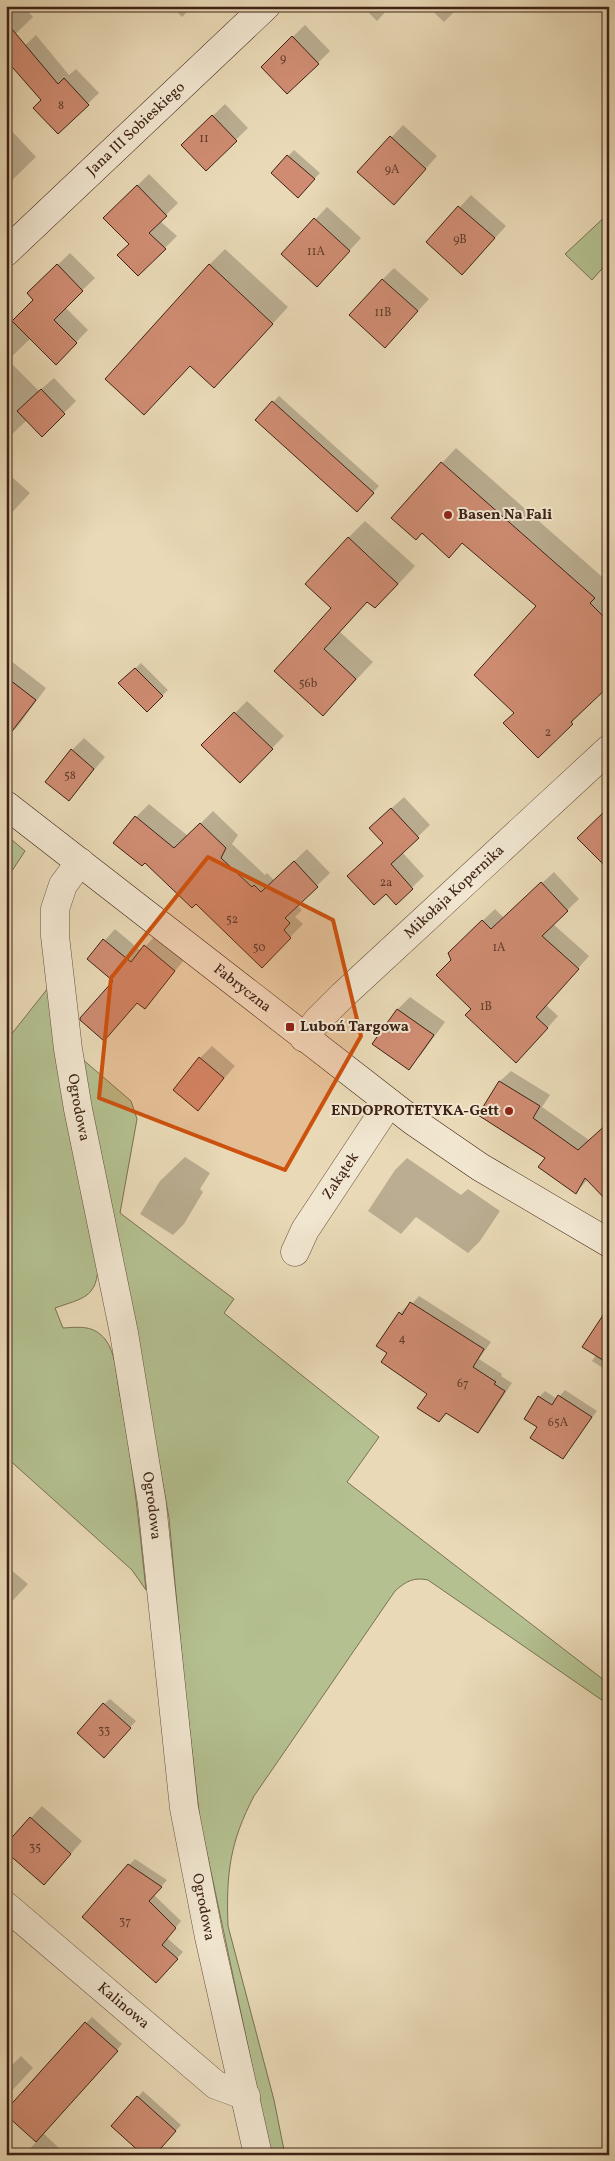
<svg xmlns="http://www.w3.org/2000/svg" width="615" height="2161" font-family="Vollkorn,serif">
<rect width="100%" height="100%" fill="#e9d9b6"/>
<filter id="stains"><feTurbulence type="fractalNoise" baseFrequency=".004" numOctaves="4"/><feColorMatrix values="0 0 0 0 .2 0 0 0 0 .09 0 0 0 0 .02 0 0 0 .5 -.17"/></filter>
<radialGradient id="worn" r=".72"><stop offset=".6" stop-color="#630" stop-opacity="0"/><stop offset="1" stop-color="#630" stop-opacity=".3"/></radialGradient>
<path fill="#b4c090" stroke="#797152" d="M 609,213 L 609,261 L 592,280 L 565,254 Z
M 12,840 L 25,851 L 6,880 L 6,849 Z
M 48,988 L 98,1263 C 98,1298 83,1298 55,1308 L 63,1328 C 80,1327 93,1325 105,1339 C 116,1353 116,1374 119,1390 C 132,1456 139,1523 146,1590 L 132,1570 L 6,1457 L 6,1033 L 10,1036 Z
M 81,1058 L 131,1101 L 137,1119 L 120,1213 L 234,1299 L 224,1313 L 379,1437 L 347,1482 L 609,1684 L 609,1705 L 428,1580 C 414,1577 406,1581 395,1591 L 254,1796 C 230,1842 226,1873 228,1926 L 274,2100 L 285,2155 L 271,2155 L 200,1820 L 185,1691 L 169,1518 L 122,1255 Z"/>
<path fill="#0003" d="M 6,6 L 23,6 L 33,17 L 6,43 Z
M 172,6 L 193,6 L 182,17 Z
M 362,6 L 391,6 L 377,21 Z
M 427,6 L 460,6 L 444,22 Z
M 305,25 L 330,51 L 318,63 L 274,55 Z
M 36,35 L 69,75 L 76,69 L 99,93 L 58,132 L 19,51 Z
M 225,104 L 248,128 L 206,169 L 195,133 Z
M 403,125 L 437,156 L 406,191 L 359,172 Z
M 9,128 L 36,157 L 6,186 L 6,130 Z
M 294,150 L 320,173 L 304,190 L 272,173 Z
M 149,174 L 178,203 L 160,221 L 177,236 L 138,275 L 131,244 L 105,218 Z
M 471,195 L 506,226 L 474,261 L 428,242 Z
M 327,207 L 361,238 L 329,273 L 283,254 Z
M 225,249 L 288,307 L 230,370 L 191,364 L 209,265 Z
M 70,253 L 95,278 L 65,307 L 88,330 L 56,363 L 31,338 L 8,360 L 39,391 L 54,378 L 76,401 L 42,435 L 27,420 L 6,440 L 6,328 L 35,300 L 29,293 Z
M 394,268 L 429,299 L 397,334 L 382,280 Z
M 279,396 L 379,486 L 362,504 L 273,402 Z
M 456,448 L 608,582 L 604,587 L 609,592 L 609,684 L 538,757 L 515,713 L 538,606 L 463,542 L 449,556 L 422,532 L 442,463 Z
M 6,472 L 30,493 L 6,519 Z
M 365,521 L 415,566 L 393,590 L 368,601 L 340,632 L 373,662 L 340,697 L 276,671 L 333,608 L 348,538 Z
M 6,657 L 46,688 L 18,726 L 7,737 Z
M 141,663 L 168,690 L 147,710 L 120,683 Z
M 247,701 L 284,736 L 240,781 L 203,745 Z
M 84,738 L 105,757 L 69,800 L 72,750 Z
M 404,797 L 430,825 L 402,852 L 424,876 L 396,903 L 384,842 L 383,816 Z
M 149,804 L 188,836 L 213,811 L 238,835 L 232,844 L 265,875 L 267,873 L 274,880 L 307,849 L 330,873 L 297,905 L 302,910 L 295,917 L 303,924 L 262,966 L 136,817 Z
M 554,872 L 579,899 L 553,924 L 589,956 L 546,1005 L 558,1016 L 528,1050 L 473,1008 L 449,953 L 495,909 L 504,918 Z
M 115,929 L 141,951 L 155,936 L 185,959 L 145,1007 L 88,959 Z
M 410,997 L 445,1022 L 420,1056 L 408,1068 L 374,1043 L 398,1009 Z
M 212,1046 L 235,1066 L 198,1109 L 200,1058 Z
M 511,1071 L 550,1095 L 542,1107 L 589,1140 L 588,1179 L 576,1193 L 547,1157 L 479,1115 L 500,1081 Z
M 609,1083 L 609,1095 L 603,1089 Z
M 185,1157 L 210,1173 L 200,1189 L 203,1192 L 184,1224 L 173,1235 L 140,1214 L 160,1181 Z
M 407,1158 L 461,1195 L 468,1189 L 500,1211 L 480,1241 L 468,1253 L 416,1217 L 401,1234 L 368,1211 L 395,1170 Z
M 419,1296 L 491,1342 L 479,1359 L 502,1374 L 501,1376 L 512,1383 L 485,1424 L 478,1431 L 447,1413 L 439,1421 L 428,1393 L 388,1353 L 400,1313 L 407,1306 L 409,1307 Z
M 609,1308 L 609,1372 L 592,1361 L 596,1355 Z
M 565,1390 L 597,1411 L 563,1457 L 539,1427 L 539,1397 L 545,1391 L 557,1399 Z
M 10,1569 L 28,1584 L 6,1608 L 6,1573 Z
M 110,1699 L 136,1721 L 108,1752 L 104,1704 Z
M 42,1806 L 82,1841 L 56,1871 L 31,1818 Z
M 135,1859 L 167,1880 L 154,1895 L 181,1921 L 167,1938 L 183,1952 L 162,1975 L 129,1865 Z
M 6,1948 L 11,1953 L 6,1958 Z
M 92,2017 L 122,2044 L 43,2133 L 59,2148 L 52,2155 L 24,2155 L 37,2141 L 6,2111 Z
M 21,2056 L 33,2068 L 6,2097 L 6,2071 Z
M 143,2091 L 181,2125 L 154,2155 L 138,2097 Z"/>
<path fill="#cf8c72" stroke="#3e2215" d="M 6,22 L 58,84 L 64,78 L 89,105 L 58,134 L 33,108 L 41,100 L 6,60 Z
M 292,36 L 319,64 L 287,94 L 261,67 Z
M 212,115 L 237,141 L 206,171 L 181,145 Z
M 390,136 L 426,169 L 394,205 L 357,172 Z
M 287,155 L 315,179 L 298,198 L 271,173 Z
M 137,185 L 167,216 L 149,233 L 166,249 L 138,276 L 117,255 L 129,244 L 103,218 Z
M 458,206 L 495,238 L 462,275 L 426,242 Z
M 314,218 L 350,251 L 317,287 L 281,254 Z
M 57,264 L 83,291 L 54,320 L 77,343 L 56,365 L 12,321 L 33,300 L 27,293 Z
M 209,264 L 273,324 L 214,388 L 190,366 L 144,415 L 105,379 Z
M 382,279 L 418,311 L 385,348 L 349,315 Z
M 41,389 L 65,414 L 42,437 L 17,411 Z
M 272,401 L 374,493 L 357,512 L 255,420 Z
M 441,462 L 595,598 L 590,603 L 609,622 L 609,686 L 571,722 L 573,724 L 538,758 L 503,723 L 514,713 L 474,675 L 536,606 L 462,543 L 449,558 L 422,533 L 416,540 L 391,518 Z
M 348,537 L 398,584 L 375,608 L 367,602 L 324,649 L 356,679 L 323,716 L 274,671 L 331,608 L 305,584 Z
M 135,668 L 163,696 L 147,712 L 118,683 Z
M 6,677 L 36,700 L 6,739 Z
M 234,712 L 273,749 L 240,783 L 201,745 Z
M 71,749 L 94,769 L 69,801 L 45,782 Z
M 609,807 L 609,870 L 577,838 Z
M 391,808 L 419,838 L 391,864 L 413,889 L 396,905 L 386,894 L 374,905 L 347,876 L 383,843 L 369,828 Z
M 135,816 L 174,848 L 200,823 L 226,848 L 221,858 L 252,887 L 254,885 L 261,892 L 294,861 L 318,887 L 285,918 L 290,923 L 284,930 L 291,938 L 262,968 L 196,904 L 192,908 L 145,863 L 142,866 L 113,843 Z
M 541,882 L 568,911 L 542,936 L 579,969 L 536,1017 L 548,1028 L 516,1063 L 465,1015 L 471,1009 L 436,975 L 451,960 L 448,953 L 482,920 L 491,929 Z
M 103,939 L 131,962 L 144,945 L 175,971 L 145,1009 L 137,1003 L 104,1041 L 80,1020 L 80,1018 L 113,981 L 87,959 Z
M 397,1009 L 434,1035 L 409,1070 L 372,1044 Z
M 199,1057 L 224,1078 L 198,1111 L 173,1090 Z
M 499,1081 L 540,1106 L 533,1118 L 578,1150 L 609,1122 L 609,1203 L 585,1178 L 576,1194 L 538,1167 L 545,1158 L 478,1115 Z
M 410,1302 L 484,1349 L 473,1367 L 496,1382 L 494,1384 L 505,1391 L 478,1433 L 446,1413 L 439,1422 L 417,1408 L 427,1394 L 381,1362 L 387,1353 L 376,1346 L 399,1312 L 402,1315 Z
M 609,1306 L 609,1364 L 582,1347 Z
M 558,1395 L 592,1417 L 563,1459 L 530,1438 L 537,1427 L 524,1419 L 538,1396 L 552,1405 Z
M 103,1703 L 131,1728 L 104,1758 L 77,1733 Z
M 30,1817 L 71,1854 L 44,1885 L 6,1852 L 6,1844 Z
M 128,1864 L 162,1887 L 149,1901 L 176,1928 L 162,1945 L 178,1959 L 156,1983 L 82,1917 Z
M 85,2022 L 118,2051 L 36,2142 L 6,2115 L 6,2110 Z
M 137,2096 L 176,2131 L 155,2155 L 143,2155 L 111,2126 Z"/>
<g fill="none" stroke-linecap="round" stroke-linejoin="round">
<g stroke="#69503d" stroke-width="29">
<g id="street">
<path id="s1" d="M 80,862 L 63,885 L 55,909 L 55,936 L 68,1049 L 78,1109 L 124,1333 L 152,1504 L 184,1808 L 209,1937 L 258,2155"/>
<path id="s2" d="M 304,1038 L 317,1021 L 343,995 L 609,749"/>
<path id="s3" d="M 295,1252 L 305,1230 L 389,1103"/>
<path id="s4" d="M 6,1906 L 216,2085 L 246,2096"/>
</g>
</g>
<g stroke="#3e2215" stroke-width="29">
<g id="secondary">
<path id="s5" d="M 6,252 L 266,6"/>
<path id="s6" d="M 6,805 L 413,1121 L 480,1167 L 609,1243"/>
</g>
</g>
<use href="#street" stroke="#f1e6d0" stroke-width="28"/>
<use href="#secondary" stroke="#f1e6d0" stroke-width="28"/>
</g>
<path fill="#ce510d" fill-opacity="0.2" stroke="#ce510d" stroke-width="4" stroke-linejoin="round" d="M 208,857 L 333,920 L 361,1036 L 285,1170 L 99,1098 L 111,978 Z"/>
<g fill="#8f2418" stroke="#f1e6d0" stroke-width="2">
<circle cx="448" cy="515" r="5"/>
<rect x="285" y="1022" width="10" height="10" rx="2.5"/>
<circle cx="509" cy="1111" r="5"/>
</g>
<g text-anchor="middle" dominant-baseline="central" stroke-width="4" stroke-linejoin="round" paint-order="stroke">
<g font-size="12" fill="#623c2c">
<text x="283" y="59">9</text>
<text x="61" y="106">8</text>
<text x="204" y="139">11</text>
<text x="392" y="170">9A</text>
<text x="460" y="240">9B</text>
<text x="316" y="252">11A</text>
<text x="383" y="313">11B</text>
<text x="308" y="684">56b</text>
<text x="548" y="733">2</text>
<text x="70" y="776">58</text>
<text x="386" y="883">2a</text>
<text x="232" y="920">52</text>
<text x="259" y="948">50</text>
<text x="499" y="948">1A</text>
<text x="486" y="1007">1B</text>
<text x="402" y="1339">4</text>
<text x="463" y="1384">67</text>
<text x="558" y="1423">65A</text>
<text x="104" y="1731">33</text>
<text x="35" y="1848">35</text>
<text x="125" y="1922">37</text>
</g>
<g font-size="15" fill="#3e2215" stroke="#f1e6d0">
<text stroke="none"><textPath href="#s5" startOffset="179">Jana III Sobieskiego</textPath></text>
<text stroke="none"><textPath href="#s2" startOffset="210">Mikołaja Kopernika</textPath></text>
<text stroke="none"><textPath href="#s6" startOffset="299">Fabryczna</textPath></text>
<text stroke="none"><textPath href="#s1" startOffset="254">Ogrodowa</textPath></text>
<text stroke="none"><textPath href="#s3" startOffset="89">Zakątek</textPath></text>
<text stroke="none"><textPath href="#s1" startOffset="659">Ogrodowa</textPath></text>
<text stroke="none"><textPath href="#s1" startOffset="1064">Ogrodowa</textPath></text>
<text stroke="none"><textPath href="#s4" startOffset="154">Kalinowa</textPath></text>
</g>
<g font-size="15" font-weight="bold" fill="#3e2215" stroke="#f1e6d0" text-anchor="start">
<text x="458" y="515">Basen Na Fali</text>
<text x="300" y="1027">Luboń Targowa</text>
<text x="499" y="1111" text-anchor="end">ENDOPROTETYKA-Gett</text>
</g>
</g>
<rect width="615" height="2161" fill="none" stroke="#e9d9b6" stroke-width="25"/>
<rect x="8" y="8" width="600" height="2146" fill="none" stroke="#3e2215" stroke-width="2.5"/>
<rect x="12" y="12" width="590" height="2136" fill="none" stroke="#3e2215"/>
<rect width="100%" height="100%" filter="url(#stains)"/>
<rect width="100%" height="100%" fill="url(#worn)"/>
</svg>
